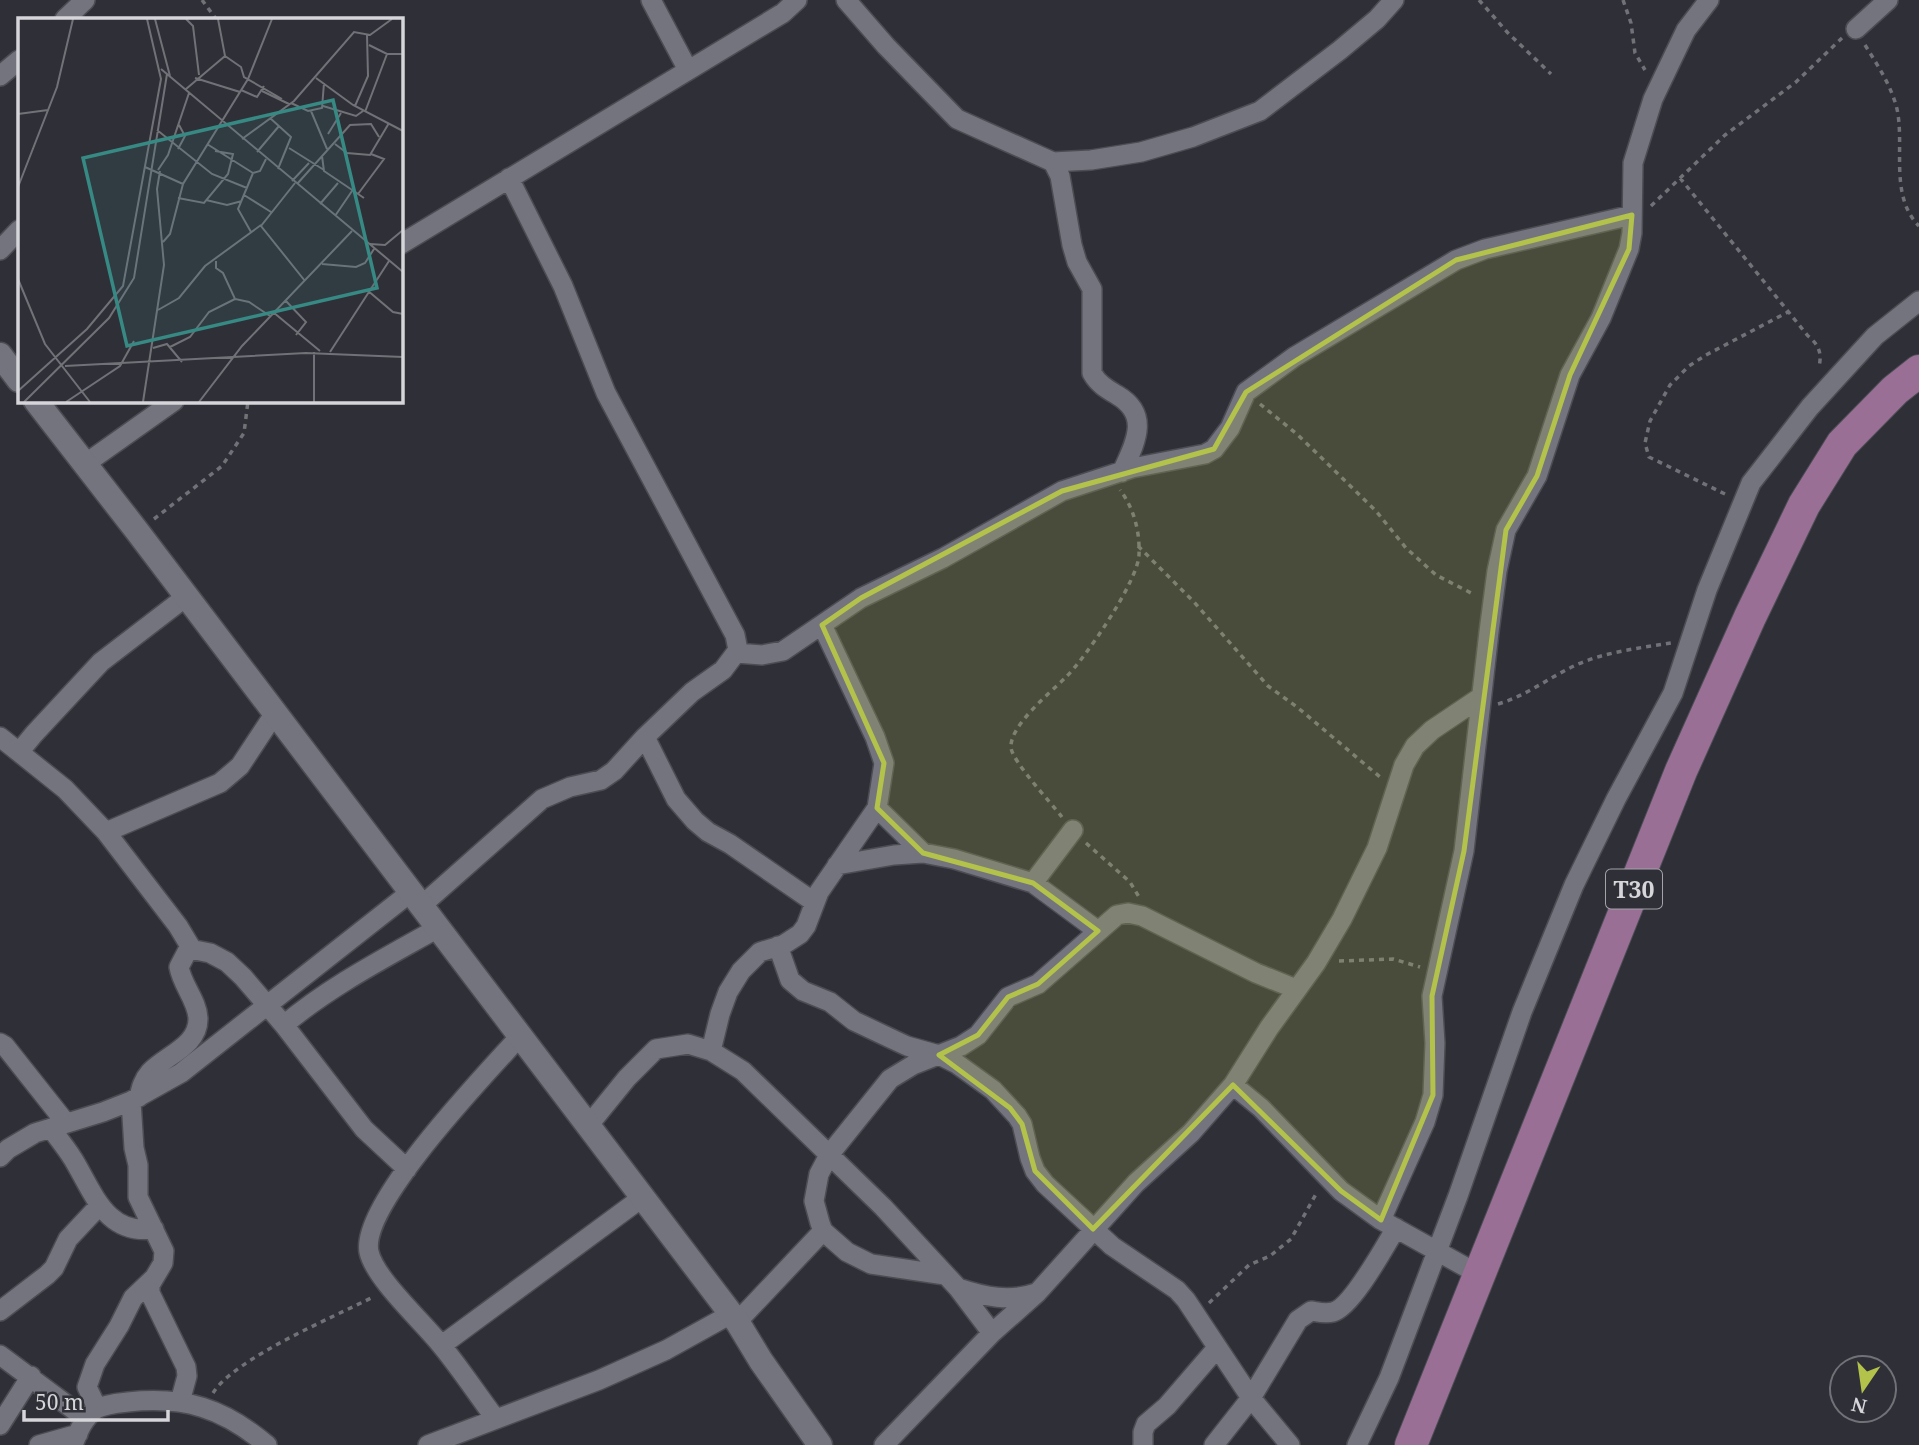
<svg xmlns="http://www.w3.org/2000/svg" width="1919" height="1445" font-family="'Noto Serif',serif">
<rect width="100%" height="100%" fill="#2f2f37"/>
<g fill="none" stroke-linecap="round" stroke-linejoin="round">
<g stroke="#4c4c53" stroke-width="22">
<path id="minor" d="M 651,0 L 688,70
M 846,0 L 886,46 L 957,119 L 1053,162 L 1060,176 L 1072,245 L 1077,262 L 1092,289 L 1092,373 C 1098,384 1107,389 1117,395 C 1151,415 1135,443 1122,472
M 65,19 L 85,0
M 1856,29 L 1888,0
M 0,76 L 19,60
M 1053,162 L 1091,160 L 1141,152 L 1193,137 L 1260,111 L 1340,50 L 1377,19 L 1394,0
M 401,244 L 783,13 L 797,0
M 0,250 L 19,230
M 85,464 L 174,401
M 736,653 L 762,655 L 783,651 L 861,598 L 943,558 L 1062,491 L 1132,468 L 1205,454 L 1214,449 L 1230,428 L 1246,392 L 1294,357 L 1456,260 L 1485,249 L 1632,215
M 0,737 L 65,789 L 106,832 L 178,926 L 190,946 L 179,967 C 182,985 197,1000 198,1018 C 199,1046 166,1055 150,1072 C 143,1080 141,1088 139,1097
M 645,737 L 676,799 L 695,821 L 708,832 L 730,844 L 814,902
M 20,751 L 34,734 L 101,662 L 187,596
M 877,808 L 923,853
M 106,832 L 220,783 L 240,766 L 275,713
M 837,865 L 894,855 L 923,853 L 954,859 L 1033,883 L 1098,931
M 1033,883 L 1073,830
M 421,906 L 542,799 L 570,787 L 601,780 L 614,771 L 645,737 L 692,692 L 723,670 L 738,650 L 735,635 L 606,393 L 563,286 L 509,178
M 778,946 L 790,980 L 803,991 L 830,1002 L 854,1021 L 892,1039 L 907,1046 L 939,1055 L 957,1064 L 993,1090 L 1017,1116 L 1022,1124 L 1030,1158 L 1035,1171 L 1045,1184 L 1112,1246 L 1177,1290 L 1186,1300 L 1251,1398 L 1290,1445
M 190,949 L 210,953 L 227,962 L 243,977 L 284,1025 L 364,1129 L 407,1169
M 284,1025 C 330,986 385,958 438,928
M 0,1043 L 5,1046 L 66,1123
M 711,1051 L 720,1014 L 728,992 L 741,971 L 760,952 L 783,945 L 800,934 L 806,926 L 819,892 L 877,808 L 884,763 L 875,737 L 822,625
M 1233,1085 L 1261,1108 L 1341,1191 L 1381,1220 L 1480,1275
M 131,1101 L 134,1148 L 138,1165 L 138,1197 L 164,1251 L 163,1263 L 150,1285 L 150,1293 L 186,1367 L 187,1376 L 180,1402
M 588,1126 L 627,1078 L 656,1049 L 688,1044 L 711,1051 L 743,1071 L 883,1207 L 958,1288 L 992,1333
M 51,1128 C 59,1140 69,1151 76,1164 C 95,1197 108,1235 154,1229
M 0,1157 L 8,1149 L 35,1133 L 103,1112 L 131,1101 L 181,1073 L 411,892
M 1381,1220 L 1425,1122 L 1433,1095 L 1435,1043 L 1432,996 L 1464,851 L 1489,632 L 1497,571 L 1506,530 L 1537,476 L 1570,375 L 1601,318 L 1629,249 L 1632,233 L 1633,163 L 1653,99 L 1686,30 L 1709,0
M 945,1275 L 871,1264 L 847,1252 L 823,1231 L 820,1223 L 814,1201 L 819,1174 L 829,1155 L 890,1079 L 913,1065 L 961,1046 L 978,1035 L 1008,997 L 1038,984 L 1117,915 L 1128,913 L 1142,916 L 1256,973 L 1296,989
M 958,1288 C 985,1297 1010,1302 1036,1293
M 0,1311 L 47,1275 L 54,1268 L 68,1239 L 99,1206
M 737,1322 L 823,1231
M 442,1345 L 643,1197
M 0,1355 L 86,1419
M 97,1408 L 87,1387 L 95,1364 L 119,1326 L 133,1298 L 153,1279
M 495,1418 C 477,1394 460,1368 441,1345 C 423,1322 375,1279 369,1252 C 359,1205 488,1072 520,1036
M 0,1425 L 31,1376
M 39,1445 L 78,1434
M 73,1445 C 78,1432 84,1417 96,1409 C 105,1404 118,1403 128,1402 C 185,1396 223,1408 267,1445
M 428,1445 L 599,1380 L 666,1350 L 731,1314
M 884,1445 L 992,1333 L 1037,1293 L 1136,1183 L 1191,1133 L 1233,1085 L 1269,1028 L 1316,963 L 1342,919 L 1377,848 L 1404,765 L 1415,746 L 1432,730 L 1481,697
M 1143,1445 L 1143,1432 L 1146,1424 L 1167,1406 L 1217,1348
M 1214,1445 L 1251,1398 L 1298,1320 L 1311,1311 C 1318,1312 1325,1314 1333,1312 C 1352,1307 1385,1246 1396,1228
M 1357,1445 L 1389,1378 L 1458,1196 L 1522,1012 L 1574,885 L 1616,799 L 1673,693 L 1707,590 L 1751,483 L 1810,407 L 1875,336 L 1919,301"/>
</g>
<g stroke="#4c4c53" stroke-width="27">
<path id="tertiary" d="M 0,355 L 19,380
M 36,401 L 137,531 L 738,1323 L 761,1361 L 820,1445"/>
</g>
<g stroke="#4c4c53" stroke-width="34">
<path id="primary" d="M 1411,1445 L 1681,771 L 1750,617 L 1804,505 L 1842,444 L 1895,390 L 1919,371"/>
</g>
<path stroke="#717178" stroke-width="3.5" stroke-dasharray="5 5" stroke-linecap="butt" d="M 202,0 L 216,19
M 1479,0 L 1508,33 L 1551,74
M 1623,0 L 1631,23 L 1635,53 L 1645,70
M 1865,45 C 1878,66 1891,85 1897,109 C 1905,146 1889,196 1919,226
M 1680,178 L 1808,336 C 1819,345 1822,353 1819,367
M 1651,206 L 1725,135 L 1796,82 L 1842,38
M 1260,404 L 1298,435 L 1376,511 L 1406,548 L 1436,575 L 1475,595
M 1725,494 L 1649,457 L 1645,443 L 1650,421 L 1670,385 L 1689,366 L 1706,355 L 1788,312
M 154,519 L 222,466 L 244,433 L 248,401
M 1138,546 L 1194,602 L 1268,686 L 1297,707 L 1380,777
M 1498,704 C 1526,696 1550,677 1576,665 C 1605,652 1639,648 1671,643
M 1062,817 C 1051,803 1013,762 1011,748 C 1009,726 1050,693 1065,678 C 1085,659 1138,581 1139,555 C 1140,532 1134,508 1120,490
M 1086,843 L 1130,882 L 1139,897
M 1339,961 L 1393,959 L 1420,967
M 1209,1303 L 1249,1265 L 1270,1256 L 1291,1239 L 1316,1194
M 213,1393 C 235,1358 334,1317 373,1297"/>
<use href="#minor" stroke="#73747d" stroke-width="19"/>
<use href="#tertiary" stroke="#73747d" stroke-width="24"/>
<use href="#primary" stroke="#996f96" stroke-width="32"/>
</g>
<path fill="#b3c24b" fill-opacity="0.2" stroke="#b3c24b" stroke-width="5" stroke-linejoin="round" d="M 1632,215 L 1629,249 L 1570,375 L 1537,476 L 1506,530 L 1464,851 L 1432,996 L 1433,1095 L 1381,1220 L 1341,1191 L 1233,1085 L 1093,1229 L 1035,1171 L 1022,1124 L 1010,1108 L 939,1055 L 978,1035 L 1008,997 L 1038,984 L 1098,931 L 1033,883 L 923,853 L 877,808 L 884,763 L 822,625 L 861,598 L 1062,491 L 1214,449 L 1246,392 L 1456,260 Z"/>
<g text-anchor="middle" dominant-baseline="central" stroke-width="5" stroke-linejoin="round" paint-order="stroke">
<rect fill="#2f2f37" stroke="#a3a3a9" stroke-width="2" x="1606" y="869.5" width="56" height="39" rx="5"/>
<g font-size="23" font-weight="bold" fill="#d5d5da">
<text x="1634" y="889">T30</text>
</g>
</g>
<g transform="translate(18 18)">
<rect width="385" height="385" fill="#2f2f37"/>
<path fill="none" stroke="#717178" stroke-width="2" d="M 137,1 L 152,58M 168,1 L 175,8 L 181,57M 200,1 L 207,38 L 223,49 L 226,59 L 264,81M 351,27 L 369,36 L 385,36M 143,51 L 385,254M 177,60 L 222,74M 298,60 L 335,87 L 385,113M 168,71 L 207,38M 223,72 L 239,79 L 246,68M 244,73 L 271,86M 273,85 L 290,93 L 304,90 L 306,65M 305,88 L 338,98 L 345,93M 337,88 L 350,58 L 349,17M 293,93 L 309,131M 347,94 L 369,36M 0,96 L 30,92M 252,100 L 273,119 L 260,151M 139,112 L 194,156 L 229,170M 310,116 L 323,95M 224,121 L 276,83 L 336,14 L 352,17 L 374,1M 189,126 L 235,155 L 242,153 L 248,141M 317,126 L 329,135 L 352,137 L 371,105M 271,130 L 306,152M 160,131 L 167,118 L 161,107M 239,134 L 261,108M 304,138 L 306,153 L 346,180M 127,149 L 165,166M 140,152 L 150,137 L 171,75M 274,163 L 291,145M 277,165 L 243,208 L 287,263M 279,166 L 332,107 L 353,106 L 361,119M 0,169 L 39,69 L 55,1M 340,176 L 366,141 L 353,136M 226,177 L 253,194M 160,180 L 186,185 L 210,156 L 215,136 L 197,133M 188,182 L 209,187 L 224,183M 302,186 L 320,165M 317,198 L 334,173M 233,214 L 220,191 L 235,155M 145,224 L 152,216 L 165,166 L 230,61 L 254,1M 352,226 L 367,227 L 385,212M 198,243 L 198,250 L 205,255 L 217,281 L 231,284 L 252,298M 304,246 L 338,249 L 347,245 L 356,231M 0,261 L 27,326 L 72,384M 349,272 L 375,294 L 385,296M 267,282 L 288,304 L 278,317M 140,292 L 161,280 L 187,248 L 243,207M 255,294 L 302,333M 152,329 L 172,319 L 191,294 L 217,281M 135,330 L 149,326 L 164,344M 296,334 L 296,384M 312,334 L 371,243M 47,348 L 288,335 L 385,339M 0,373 L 69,311 L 105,268 L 143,61 L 129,1M 6,384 L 91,300 L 116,260 L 149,56M 48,384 L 102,348 L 116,323M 125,384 L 146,247 L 139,171 L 142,153M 181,384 L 224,328 L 334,213"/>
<path fill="#378984" fill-opacity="0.15" stroke="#378984" stroke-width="3.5" d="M 315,82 L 359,270 L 109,328 L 65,140 Z"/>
<rect width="385" height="385" fill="none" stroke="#d5d5da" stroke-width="3.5"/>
</g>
<g transform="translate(1863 1389) rotate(193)"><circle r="33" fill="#2f2f37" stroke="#717178" stroke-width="2"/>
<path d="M0-5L12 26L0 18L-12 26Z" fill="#b3c24b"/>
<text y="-10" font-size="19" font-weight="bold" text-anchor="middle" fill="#d5d5da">N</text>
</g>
<path d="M24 1410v10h144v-10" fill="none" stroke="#d5d5da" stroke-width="3.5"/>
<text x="35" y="1410" font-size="21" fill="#d5d5da" stroke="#2f2f37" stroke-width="5" paint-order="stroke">50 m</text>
</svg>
